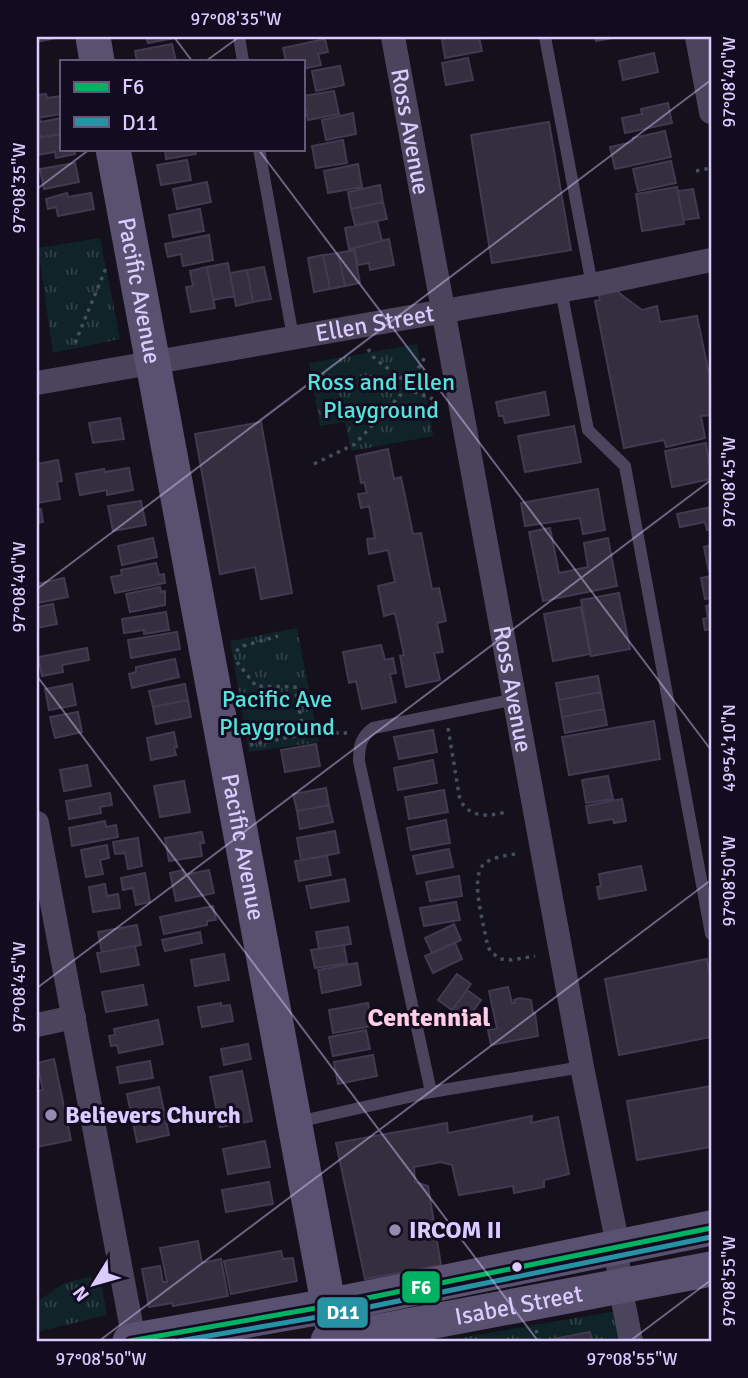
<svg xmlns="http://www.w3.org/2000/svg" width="748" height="1378" font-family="Signika,sans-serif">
<defs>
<pattern id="grass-tufts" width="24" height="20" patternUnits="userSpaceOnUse" patternTransform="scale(1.75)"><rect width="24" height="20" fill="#102328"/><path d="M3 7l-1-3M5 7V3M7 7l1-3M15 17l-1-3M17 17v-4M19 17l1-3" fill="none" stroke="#324248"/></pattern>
</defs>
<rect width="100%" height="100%" fill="#14101c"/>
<path fill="url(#grass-tufts)" d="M 100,238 L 120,339 L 53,353 L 38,248 Z
M 417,344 L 433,436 L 351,451 L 345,422 L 320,426 L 309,363 Z
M 297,628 L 319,742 L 249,752 L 230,641 Z
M 90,1277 L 101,1280 L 107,1315 L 37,1332 L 37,1302 L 64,1283 Z
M 616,1311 L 621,1341 L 442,1341 Z"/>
<path fill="#102328" d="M 292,690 L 298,716 L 258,724 L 253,698 Z"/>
<path fill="#342e3e" stroke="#423a50" stroke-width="2" d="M 37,37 L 60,37 L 37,42 Z
M 146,37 L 180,37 L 148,43 Z
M 454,37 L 479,37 L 482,51 L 445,58 L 442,39 Z
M 595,37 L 618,37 L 596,41 Z
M 325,39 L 328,52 L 318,54 L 321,65 L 303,69 L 303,61 L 286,61 L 283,48 Z
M 172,44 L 176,61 L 137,61 L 135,51 Z
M 654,53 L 658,72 L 623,80 L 619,61 Z
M 468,58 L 473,80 L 446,85 L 442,63 Z
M 340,66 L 344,85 L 316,91 L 312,71 Z
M 334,91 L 339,114 L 308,120 L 303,96 Z
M 46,94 L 47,98 L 61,96 L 61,114 L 37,118 L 37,95 Z
M 668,103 L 672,123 L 625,133 L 622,118 L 642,114 L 641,109 Z
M 353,113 L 356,134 L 326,140 L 322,120 Z
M 61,118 L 61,134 L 41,137 L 40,135 L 37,136 L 37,120 L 40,120 L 41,122 Z
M 549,122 L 571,250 L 492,263 L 471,135 Z
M 665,131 L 671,157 L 615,169 L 610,147 L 633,142 L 633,138 Z
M 61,134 L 61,149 L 74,149 L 75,154 L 56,158 L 55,152 L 37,155 L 37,138 Z
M 343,140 L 347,163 L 316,168 L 312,146 Z
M 165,149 L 195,149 L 196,154 L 166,159 Z
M 187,160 L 191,180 L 161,185 L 157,165 Z
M 671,161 L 676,183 L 638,191 L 633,169 Z
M 75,163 L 79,182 L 44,189 L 40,169 Z
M 358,164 L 362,187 L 328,193 L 324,171 Z
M 207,182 L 211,202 L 177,209 L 173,189 Z
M 380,185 L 383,202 L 351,209 L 348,192 Z
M 677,187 L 684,224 L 642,231 L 636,194 Z
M 693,189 L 699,218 L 683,220 L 678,191 Z
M 67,193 L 68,197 L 91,193 L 94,209 L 58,216 L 56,207 L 48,209 L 46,199 Z
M 383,202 L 387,219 L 355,225 L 351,209 Z
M 200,209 L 204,231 L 173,237 L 169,215 Z
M 377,221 L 382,241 L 349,249 L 345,228 Z
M 209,235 L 213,260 L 183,266 L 181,254 L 168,257 L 165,244 Z
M 389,239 L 394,265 L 370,270 L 369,263 L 358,265 L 354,248 Z
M 354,250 L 360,283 L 345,286 L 338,253 Z
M 338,253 L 345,286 L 330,289 L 323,255 Z
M 323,255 L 330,289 L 314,292 L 308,258 Z
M 228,263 L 234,296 L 213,300 L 207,267 Z
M 207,267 L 215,308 L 191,312 L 186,287 L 193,286 L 190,271 Z
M 264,267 L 271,299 L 253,302 L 247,270 Z
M 247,270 L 253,302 L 236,306 L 230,273 Z
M 619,288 L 619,293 L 642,310 L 657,306 L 660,322 L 697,316 L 711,384 L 711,415 L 701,416 L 705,438 L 666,447 L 664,440 L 624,448 L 595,301 L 600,300 L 598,291 Z
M 545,392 L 549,415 L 505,423 L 503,416 L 499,416 L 496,402 Z
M 120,418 L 124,439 L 93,443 L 89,423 Z
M 261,422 L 292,593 L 261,599 L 255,567 L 220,574 L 195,434 Z
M 574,426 L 581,462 L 525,472 L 518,436 Z
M 706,443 L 711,479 L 672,487 L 665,451 Z
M 388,449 L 394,479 L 401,477 L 413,534 L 421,533 L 432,589 L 439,588 L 446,621 L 437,623 L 443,652 L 434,653 L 440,680 L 406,687 L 400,656 L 404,655 L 395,613 L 384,616 L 378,586 L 395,582 L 388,550 L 369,554 L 367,539 L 375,538 L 369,506 L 361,508 L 358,494 L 367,493 L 364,482 L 361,483 L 356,456 Z
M 58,460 L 62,481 L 57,482 L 60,499 L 37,503 L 37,464 Z
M 129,468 L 133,490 L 107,495 L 107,490 L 80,495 L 76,474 L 104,469 L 105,472 Z
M 598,489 L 605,530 L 583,534 L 580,518 L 525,526 L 521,503 Z
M 141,501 L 146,525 L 113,531 L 108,506 Z
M 711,507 L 711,529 L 707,530 L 705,522 L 680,527 L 677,514 Z
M 41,509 L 43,522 L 37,523 L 37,510 Z
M 550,528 L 559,573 L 588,567 L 584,543 L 608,538 L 617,586 L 543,601 L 529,532 Z
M 153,538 L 157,557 L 122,565 L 118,546 Z
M 711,545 L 711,572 L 709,572 L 704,547 Z
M 156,563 L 159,575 L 164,574 L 165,583 L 115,593 L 111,577 L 122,575 L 121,570 Z
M 711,576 L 711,598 L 705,599 L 701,578 Z
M 64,578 L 68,597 L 38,603 L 37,584 Z
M 160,587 L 161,592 L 165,591 L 165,605 L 130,612 L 126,594 Z
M 619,593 L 630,649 L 591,656 L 581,600 Z
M 53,604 L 57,624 L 37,628 L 37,607 Z
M 711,605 L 711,629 L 705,630 L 703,619 L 708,618 L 706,606 Z
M 581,607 L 590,654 L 553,661 L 544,614 Z
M 166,612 L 169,630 L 144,634 L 144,630 L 124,633 L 122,619 Z
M 177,632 L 180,649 L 131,658 L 128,640 Z
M 381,645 L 385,660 L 393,658 L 396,673 L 390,674 L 396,702 L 362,709 L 356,681 L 349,683 L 343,652 Z
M 87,648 L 89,660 L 62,665 L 63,672 L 42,676 L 38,657 Z
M 175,659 L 179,677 L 132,688 L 129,674 L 136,672 L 136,667 Z
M 598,676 L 601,692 L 559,700 L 556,683 Z
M 72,684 L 76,705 L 49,710 L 45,689 Z
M 185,684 L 188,700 L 153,707 L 149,691 Z
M 601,692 L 604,709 L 562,717 L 559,700 Z
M 188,700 L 191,717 L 156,724 L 153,707 Z
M 604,709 L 607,725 L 565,733 L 562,717 Z
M 78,712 L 82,732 L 55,738 L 50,717 Z
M 654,721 L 660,759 L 569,775 L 562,737 Z
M 433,730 L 437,752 L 399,759 L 394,737 Z
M 174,732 L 177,747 L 174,748 L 176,755 L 151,760 L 147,738 Z
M 316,744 L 320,766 L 285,772 L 281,750 Z
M 433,760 L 437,783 L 398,790 L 394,768 Z
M 87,765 L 91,786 L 64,791 L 60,770 Z
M 608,776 L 613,799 L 586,803 L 582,780 Z
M 184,781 L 190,812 L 160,817 L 154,786 Z
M 326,788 L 329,805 L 297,811 L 293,794 Z
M 444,790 L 448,812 L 409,819 L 405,797 Z
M 110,793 L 112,805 L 100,807 L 101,813 L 69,819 L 66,801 Z
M 622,799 L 626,821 L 614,823 L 613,819 L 589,823 L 586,806 Z
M 329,805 L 333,822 L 300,829 L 297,811 Z
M 446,820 L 450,843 L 411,850 L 407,828 Z
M 105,821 L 106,827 L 116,825 L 118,837 L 72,846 L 69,828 Z
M 335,831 L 339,853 L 301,860 L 297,838 Z
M 202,832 L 204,843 L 200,843 L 202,856 L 169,861 L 165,838 Z
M 138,838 L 142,866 L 128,869 L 125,853 L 115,854 L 113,842 Z
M 107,845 L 109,858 L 100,860 L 103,874 L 86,877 L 81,850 Z
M 449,849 L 453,867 L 417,874 L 413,856 Z
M 327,856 L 331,875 L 299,881 L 295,861 Z
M 641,866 L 646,890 L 599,899 L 597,887 L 601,886 L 599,874 Z
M 183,870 L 184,875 L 209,870 L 214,893 L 176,901 L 170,873 Z
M 145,873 L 150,902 L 136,905 L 133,888 L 123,890 L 121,878 Z
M 459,876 L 462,896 L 430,901 L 426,882 Z
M 345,879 L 349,901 L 311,908 L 306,886 Z
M 105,884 L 107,896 L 118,894 L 120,908 L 93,912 L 89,887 Z
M 456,902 L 460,920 L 424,926 L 420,908 Z
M 213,906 L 216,920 L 207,921 L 207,925 L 164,934 L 160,917 Z
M 454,924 L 461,940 L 432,953 L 425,938 Z
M 137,925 L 141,945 L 102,952 L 98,932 Z
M 348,927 L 351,944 L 319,949 L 316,932 Z
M 200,932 L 202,943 L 165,951 L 162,940 Z
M 455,943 L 462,959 L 433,973 L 425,956 Z
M 344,945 L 347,963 L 315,968 L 311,950 Z
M 135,946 L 139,965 L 101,972 L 97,953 Z
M 224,954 L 229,980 L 195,986 L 191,960 Z
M 707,959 L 711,983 L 711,1037 L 619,1055 L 605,979 Z
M 357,963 L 361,985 L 322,993 L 318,970 Z
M 457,974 L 471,984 L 452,1010 L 438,1000 Z
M 143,985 L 147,1005 L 106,1012 L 102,992 Z
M 508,987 L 512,1003 L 515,1003 L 514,1000 L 520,998 L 531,1000 L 533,1013 L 535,1013 L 538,1036 L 491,1045 L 488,1030 L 497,1029 L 489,991 Z
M 467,990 L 481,1000 L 462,1027 L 448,1016 Z
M 221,1003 L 221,1006 L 230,1005 L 233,1021 L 202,1027 L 198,1007 Z
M 368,1003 L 372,1026 L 333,1033 L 329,1010 Z
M 158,1020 L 163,1044 L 119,1053 L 117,1045 L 111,1046 L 109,1036 L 115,1035 L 114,1029 Z
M 366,1030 L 370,1049 L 333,1056 L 329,1037 Z
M 248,1044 L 251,1059 L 224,1065 L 221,1049 Z
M 373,1055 L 377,1076 L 338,1084 L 334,1062 Z
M 54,1059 L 71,1140 L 37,1147 L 37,1091 L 43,1090 L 37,1063 Z
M 150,1061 L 153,1078 L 120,1083 L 117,1067 Z
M 242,1071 L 252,1121 L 220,1127 L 210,1077 Z
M 711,1086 L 711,1147 L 637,1160 L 627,1101 Z
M 159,1087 L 169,1135 L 137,1142 L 127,1094 Z
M 532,1116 L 531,1123 L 558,1117 L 569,1174 L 544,1180 L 544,1187 L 514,1193 L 513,1186 L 459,1195 L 452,1165 L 441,1162 L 414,1167 L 415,1182 L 428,1186 L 441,1265 L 365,1279 L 336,1143 L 447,1123 L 448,1133 Z
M 265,1141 L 270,1167 L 228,1174 L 223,1149 Z
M 269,1182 L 273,1204 L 226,1212 L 222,1190 Z
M 198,1241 L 202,1263 L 221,1259 L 228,1296 L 173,1306 L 172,1303 L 149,1307 L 142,1269 L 160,1266 L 163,1282 L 167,1282 L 160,1248 Z
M 281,1251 L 283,1259 L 293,1258 L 297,1281 L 231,1294 L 224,1261 Z
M 590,1332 L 592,1341 L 543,1341 Z"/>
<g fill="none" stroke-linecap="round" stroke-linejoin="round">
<path stroke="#454e5e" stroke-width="3.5" stroke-dasharray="3.5 5" stroke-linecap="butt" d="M 696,171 L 711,168
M 75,343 L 106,268
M 368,349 L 375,359 L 409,384
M 406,389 L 433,399
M 314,464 L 355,444 L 406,389 L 425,357
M 236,651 L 243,646 L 278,636
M 237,662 L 256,686 L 295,687 L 302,724 L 310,733 L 347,733
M 448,728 L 460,800 C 471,819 488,816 507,812
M 250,745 L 310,733
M 515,854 C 505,856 491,857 483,865 C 470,879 484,925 487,943 L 490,951 L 500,959 L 512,960 L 535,956
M 536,1330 L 539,1341"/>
<path stroke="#4a455d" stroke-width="12" d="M 239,37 L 243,61
M 545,37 L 592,285
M 259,149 L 293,337
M 561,290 L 588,430 L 625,466 L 711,934
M 431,1092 L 359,761 C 359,745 361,737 373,728 L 515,699
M 297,1122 L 431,1092 L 582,1067"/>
<g stroke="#4a455d" stroke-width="24">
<path id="s1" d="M 393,37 L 582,1067 L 615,1231 L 620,1286 L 631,1341"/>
<path d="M 697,37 L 711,112"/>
<path id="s2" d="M 37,383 L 592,285 L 711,260"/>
<path d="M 37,823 L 134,1340"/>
<path d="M 37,1025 L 74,1017"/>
</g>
<g stroke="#585170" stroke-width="35">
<path d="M 93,37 L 97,61"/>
<path id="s3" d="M 113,149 L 335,1340"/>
<path d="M 130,1341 L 328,1306 L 711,1228"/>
<path id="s4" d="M 328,1341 L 711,1269"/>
</g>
<g stroke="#130c20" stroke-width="10">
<path id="bus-1" d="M 130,1341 L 328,1306 L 711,1228"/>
</g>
<g stroke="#130c20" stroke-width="10">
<path id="bus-2" d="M 179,1341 L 330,1315 L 711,1237"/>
</g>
<use href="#bus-1" stroke="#00b262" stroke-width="5"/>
<use href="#bus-2" stroke="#2892a5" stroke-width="5"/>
</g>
<path fill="none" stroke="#dbcbff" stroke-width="2" stroke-opacity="0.45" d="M 174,37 L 192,61M 206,61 L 239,37M 258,149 L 711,750M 37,189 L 90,149M 37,589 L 711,80M 37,676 L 538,1341M 37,988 L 711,480M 99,1341 L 711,880M 630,1341 L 711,1280"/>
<g fill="#958ab0" stroke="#130c20" stroke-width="2.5">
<circle cx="51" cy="1115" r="7"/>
<circle cx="395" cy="1230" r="7"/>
</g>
<circle fill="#dbcbff" stroke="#130c20" stroke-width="2.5" cx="517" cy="1267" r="6"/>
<g text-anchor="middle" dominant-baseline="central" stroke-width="6" stroke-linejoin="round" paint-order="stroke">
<g font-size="24" fill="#dbcbff" stroke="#130c20">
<text stroke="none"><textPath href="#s1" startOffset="96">Ross Avenue</textPath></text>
<text stroke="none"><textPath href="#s3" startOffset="144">Pacific Avenue</textPath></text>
<text stroke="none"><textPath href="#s2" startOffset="343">Ellen Street</textPath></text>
<text stroke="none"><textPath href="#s1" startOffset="663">Ross Avenue</textPath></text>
<text stroke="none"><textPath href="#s3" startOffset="710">Pacific Avenue</textPath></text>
<text stroke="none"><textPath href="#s4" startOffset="194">Isabel Street</textPath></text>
</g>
<g font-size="24" fill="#52e4da" stroke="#130c20">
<text x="381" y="382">Ross and Ellen<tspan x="381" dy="28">Playground</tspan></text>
<text x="277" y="699">Pacific Ave<tspan x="277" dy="28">Playground</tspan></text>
</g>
<g font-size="24" font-weight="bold" fill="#dbcbff" stroke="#130c20" text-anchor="start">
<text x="65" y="1115">Believers Church</text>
<text x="409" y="1230">IRCOM II</text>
</g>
<g font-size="26" font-weight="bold" fill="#ffcde4" stroke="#130c20">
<text x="429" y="1018">Centennial</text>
</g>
</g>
<g stroke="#130c20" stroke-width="2.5">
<rect x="401" y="1270" width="40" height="34" rx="7" fill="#00b262"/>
<rect x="316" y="1296" width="53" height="33" rx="7" fill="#2892a5"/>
</g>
<g font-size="19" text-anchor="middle" font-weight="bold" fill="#fff">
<text x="421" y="1294">F6</text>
<text x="343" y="1319">D11</text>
</g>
<rect width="748" height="1378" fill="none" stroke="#130c20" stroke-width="77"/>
<rect x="60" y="60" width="245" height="91" fill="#130c20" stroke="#635879" stroke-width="2"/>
<rect x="74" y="82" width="35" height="10" fill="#00b262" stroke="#635879" stroke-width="2"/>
<text x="122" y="94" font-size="21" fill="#dbcbff">F6</text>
<rect x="74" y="117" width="35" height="10" fill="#2892a5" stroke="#635879" stroke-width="2"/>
<text x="122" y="130" font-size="21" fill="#dbcbff">D11</text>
<g transform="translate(94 1284) rotate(233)" stroke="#130c20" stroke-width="5" paint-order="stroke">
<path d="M0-5L12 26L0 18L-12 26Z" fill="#dbcbff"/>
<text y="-10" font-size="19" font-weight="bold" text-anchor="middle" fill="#dbcbff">N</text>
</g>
<rect x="38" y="38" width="672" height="1302" fill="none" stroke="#dbcbff" stroke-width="2.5"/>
<g font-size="18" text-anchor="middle" fill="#dbcbff">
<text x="236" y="25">97°08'35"W</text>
<text transform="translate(729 82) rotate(-90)" y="6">97°08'40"W</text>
<text transform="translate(19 188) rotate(-90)" y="6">97°08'35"W</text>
<text transform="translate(729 482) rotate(-90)" y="6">97°08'45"W</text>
<text transform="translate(19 587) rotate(-90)" y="6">97°08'40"W</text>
<text transform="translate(729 748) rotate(-90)" y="6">49°54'10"N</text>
<text transform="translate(729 881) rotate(-90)" y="6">97°08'50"W</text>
<text transform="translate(19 987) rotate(-90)" y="6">97°08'45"W</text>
<text transform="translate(729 1281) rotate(-90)" y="6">97°08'55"W</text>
<text x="101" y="1365">97°08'50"W</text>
<text x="632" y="1365">97°08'55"W</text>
</g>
</svg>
